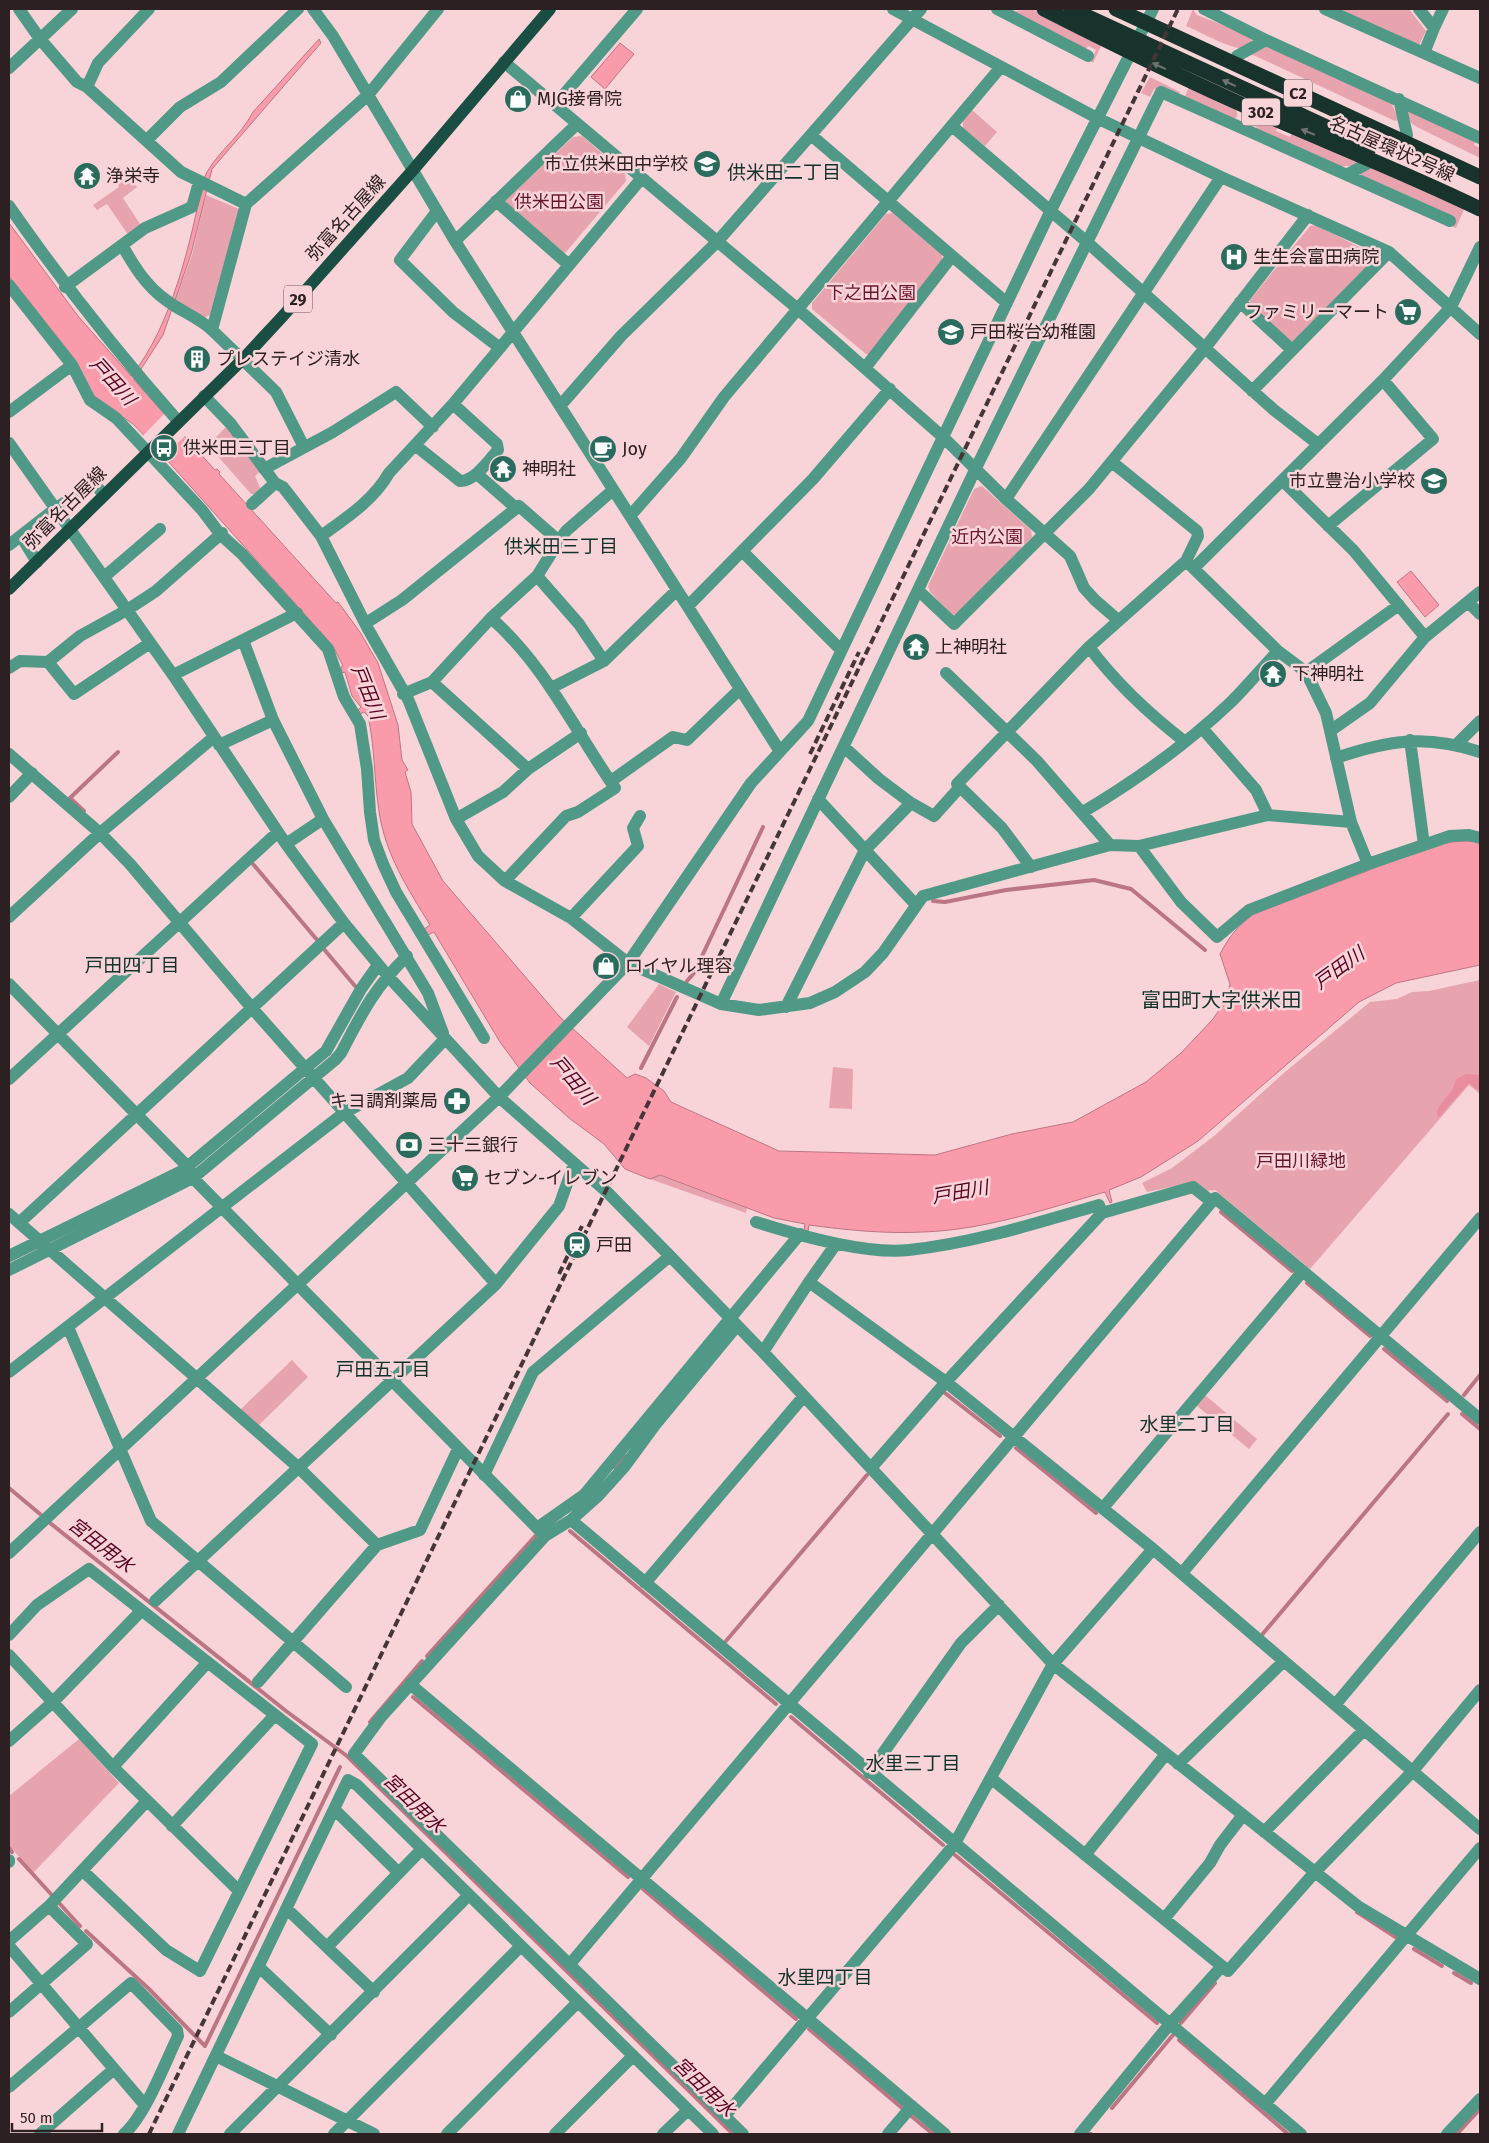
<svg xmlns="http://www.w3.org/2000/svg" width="1489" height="2143" font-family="'Fira Sans','Noto Sans JP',sans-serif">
<rect width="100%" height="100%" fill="#f8d4d9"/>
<path fill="#e7a4af" d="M 1009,9 L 1016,11 L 1032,9 L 1102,44 L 1093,63 L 1090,61 L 1096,50 L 1088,46 L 1085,51 Z
M 1193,9 L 1197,15 L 1249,35 L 1252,40 C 1250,44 1248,48 1244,48 C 1231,50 1199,31 1186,26 Z
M 1336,9 L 1409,9 L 1426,31 L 1419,45 Z
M 1267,46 L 1392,104 L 1399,120 L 1395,121 L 1251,54 Z
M 1150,77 L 1180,92 L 1178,95 L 1159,88 L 1154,89 L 1150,97 L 1141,93 Z
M 1190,85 C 1202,90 1241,101 1237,117 L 1233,120 L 1184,98 Z
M 972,110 L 997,132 L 985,146 L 963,128 L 963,121 Z
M 1409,111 L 1477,139 L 1474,145 L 1480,148 L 1480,158 L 1417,127 L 1411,123 L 1406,114 Z
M 1245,113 L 1278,126 L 1276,131 L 1290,137 L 1292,133 L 1365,160 L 1354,166 L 1334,166 L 1260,132 Z
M 582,136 L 625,173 L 626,181 L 566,252 L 561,254 L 505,201 L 573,137 Z
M 1371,165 L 1465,207 L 1456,228 L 1361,178 L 1360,172 Z
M 129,176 L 137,187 L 123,198 L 142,227 L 129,236 L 107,204 L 97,210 L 93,205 L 119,187 L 118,185 Z
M 206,195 L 239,209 L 210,315 L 203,318 L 175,301 L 192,255 Z
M 893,213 L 942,255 L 943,262 L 872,354 L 866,354 L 812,309 L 812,303 L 886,214 Z
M 1316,225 L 1373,254 L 1374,260 L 1294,341 L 1288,341 L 1250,305 L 1250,300 L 1310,226 Z
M 228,425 L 261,471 L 255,476 L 262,492 L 259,494 L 251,494 L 208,445 Z
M 982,486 L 1031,530 L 1032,537 L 958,614 L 952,615 L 930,592 L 928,586 L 974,489 Z
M 1480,980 L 1480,1094 L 1469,1085 L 1310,1269 L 1215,1190 L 1205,1191 L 1195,1182 L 1147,1192 L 1142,1183 L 1172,1168 L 1214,1136 L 1285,1072 L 1370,1002 L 1397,999 L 1412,992 L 1429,991 Z
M 659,984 L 676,992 L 649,1046 L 627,1027 Z
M 833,1067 L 853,1069 L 852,1109 L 829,1108 Z
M 659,1175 L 747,1208 L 746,1213 L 650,1179 Z
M 292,1360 L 308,1377 L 258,1426 L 240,1410 Z
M 1205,1395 L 1257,1439 L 1249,1449 L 1196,1405 Z
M 79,1739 L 119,1783 L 33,1873 L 9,1845 L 9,1796 Z"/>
<path fill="#e98c9d" d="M 1466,1074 L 1480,1075 L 1480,1092 L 1469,1083 L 1439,1117 L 1437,1114 C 1440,1098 1453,1096 1456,1079 Z"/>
<path fill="#fa9bac" stroke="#bc7683" d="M 319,39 L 321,43 L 212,169 L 191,254 L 163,335 L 134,380 L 215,470 L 217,469 L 220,472 L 219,474 L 336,603 L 338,602 L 360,632 L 378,663 L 398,725 L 402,760 L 408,770 L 405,772 L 411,792 L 412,824 L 443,881 L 559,1016 L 627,1078 L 635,1074 L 646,1078 L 664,1091 L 671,1102 L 779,1151 L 935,1155 L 1012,1134 L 1073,1122 L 1146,1082 L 1181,1053 L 1213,1019 L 1226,1000 L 1230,984 L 1220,954 C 1229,937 1238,925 1254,914 C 1290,900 1326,886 1362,873 C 1399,859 1441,836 1480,842 L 1480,965 L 1396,983 L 1359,1002 L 1198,1141 L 1141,1177 L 1109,1190 L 1112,1202 L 1110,1203 L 1105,1192 C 1046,1209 985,1230 923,1232 C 884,1234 847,1230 809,1225 L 808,1231 L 804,1230 L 805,1224 L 774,1218 L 660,1175 L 650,1179 L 625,1169 L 604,1144 L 569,1118 L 530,1083 L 500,1042 L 434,932 L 428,935 L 424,929 L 430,925 C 408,889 385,854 379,811 C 374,780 375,747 368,716 L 364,712 L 360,714 L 358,710 L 361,707 L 352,696 L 345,672 L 342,673 L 341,667 L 343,666 L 333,646 L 158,450 L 133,424 L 95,398 L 9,276 L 9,223 L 78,316 L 131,376 C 171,328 191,242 203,180 C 214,154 240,138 253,112 Z
M 620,43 L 634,54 L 605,89 L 591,77 Z
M 1411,571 L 1439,605 L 1425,617 L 1397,582 Z"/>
<path fill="#f8d4d9" d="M 166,412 L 186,435 L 162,458 L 142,437 Z"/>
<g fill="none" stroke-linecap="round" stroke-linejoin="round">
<path stroke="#bc7683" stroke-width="4" d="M 84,811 L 70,798 L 118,752
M 253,864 L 318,941
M 933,901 L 945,902 L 1006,890 L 1094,880 L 1131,889 L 1205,950
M 323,948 L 355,986
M 687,981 L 694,973 L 763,827
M 641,1068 L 677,997
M 1221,1212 L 1292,1271
M 1307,1283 L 1370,1336
M 1384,1349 L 1447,1401
M 945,1393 L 1000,1436
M 1464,1395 L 1480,1375
M 1462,1414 L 1480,1429
M 1016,1448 L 1096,1513
M 615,1467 L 625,1456
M 9,1488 L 40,1514
M 50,1523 L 286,1711 L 347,1756 L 733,2134
M 570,1531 L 776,1704
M 1261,1636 L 1448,1414
M 726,1641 L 867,1475
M 427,1656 L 538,1533
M 413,1697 L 628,1877
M 791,1717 L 943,1845
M 370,1722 L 422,1661
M 9,1848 L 12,1852
M 955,1855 L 1157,2023
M 19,1859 L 80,1926
M 643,1889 L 796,2019
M 1357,1912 L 1397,1938
M 86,1931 L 149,1989 L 205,2046 L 340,1767
M 1414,1949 L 1442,1966
M 1454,1973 L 1471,1983
M 1181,2023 L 1215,1983
M 809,2029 L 902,2108
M 1179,2040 L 1288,2134
M 1112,2108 L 1173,2035
M 910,2115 L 933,2134
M 1090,2134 L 1091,2134
M 1457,2134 L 1480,2109"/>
<path stroke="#509987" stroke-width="12" d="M 19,9 L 40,39 L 72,9
M 313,9 L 333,36 L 455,241 L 779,750
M 893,9 L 1097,118 L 1221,177 L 1389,252 L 1480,334
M 997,9 L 1088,56
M 1204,9 L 1266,40 L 1237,56
M 1325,9 L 1480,78
M 1419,9 L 1434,28 L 1443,9
M 1266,40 L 1480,138
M 1424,53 L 1434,28
M 504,62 L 799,310 L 944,438 L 1006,499 L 1070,556 L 1084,588 L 1095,600 L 1118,620
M 9,68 L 40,39 L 77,82 L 87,87 L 181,172 L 246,204
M 87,87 L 98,63 L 149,9
M 1399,99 L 1407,135
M 555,105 L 637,9
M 952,126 L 1088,243 L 1274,410 L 1318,444
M 811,135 L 1007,303
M 147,140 L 180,107 L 221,82 L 298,9
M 1348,174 L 1374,160
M 496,201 L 569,265
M 9,206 C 62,282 117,352 178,421
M 437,211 L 400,260 L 453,312 L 500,348
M 455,241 L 577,124
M 122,245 C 134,266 146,286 166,300 C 180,311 198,317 212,330
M 9,285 L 72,365 L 90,400 L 116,418 L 147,451 L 202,510 L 220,534 L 242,554 L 328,649 L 344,697 L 360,724 L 367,769 L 370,812 L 374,840 L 383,864 L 396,892 L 484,1038
M 65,287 L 145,228 L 192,207 L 199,182
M 1240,302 L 1292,350
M 865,368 L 952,256
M 1252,391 L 1389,252
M 204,396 L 231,424 L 275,483 L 283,487 L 321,536 L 368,629 L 408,699 L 456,819 L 478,856 L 505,881 L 571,918 L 628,963 L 721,1004 L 759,1010 L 810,1003 L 835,992 L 865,972 L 883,953 L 923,896 L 1110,845 L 1139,846 L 1268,815 L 1351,822 L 1326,713 L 1306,672 L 1278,651 L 1186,561 L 1089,647 L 957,784 L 1002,828 L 1031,867
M 560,406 L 621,336 L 717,242 L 921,9
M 9,412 L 72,365
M 9,443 L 173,675 L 286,844 L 344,923 L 387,975 L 499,1097 L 607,1192 L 670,1256 L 763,1352 L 1053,1664 L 1359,1907 L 1480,1979
M 415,445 L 460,481 C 475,481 489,460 498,450 L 497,444 L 453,404
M 304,447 L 276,392 L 212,330 L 246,204 L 368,95 L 438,9
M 1112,462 L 1197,531 L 1198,536 L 1186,561
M 264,469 L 333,432 L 396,392 L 433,427
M 477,474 L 516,508
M 1283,481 L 1354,551 L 1425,637
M 1006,499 L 1221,177
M 252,504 L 275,483
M 630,516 L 681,458 L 724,397 L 1000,68
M 1328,526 L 1433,439 L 1383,380
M 21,536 L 37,562
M 321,536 C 346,518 373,501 389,473 L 453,404 L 641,179
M 559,541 L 566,531 L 613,490
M 9,545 L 55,509 L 94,483 L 104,495
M 743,552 L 841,650
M 1194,568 L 1383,380 L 1451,307 L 1480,247
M 537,576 L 579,624 L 604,661
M 104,577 L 160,529
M 919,591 L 954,624 L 1089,489 L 1205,348 L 1308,215
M 1468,602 L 1480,614
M 688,606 L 813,479 L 890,389
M 491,618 C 545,665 575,731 615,788 L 578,812 L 566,816 L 505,881
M 366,623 L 402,600 L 519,506 L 559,541 L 537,576 L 491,618 L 432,682 L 403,694
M 243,640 L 273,720 L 323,819 L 428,993 L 443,1033
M 1089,647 C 1116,683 1148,713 1184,741
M 48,662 L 80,636 L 127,610 L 156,591 L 222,533
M 9,668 L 20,661 L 48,662 L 74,694 L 150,643
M 1306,672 L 1399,605
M 946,673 L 1037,761 L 1110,845
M 173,675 L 297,613
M 432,682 L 528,769
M 551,688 L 604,661 L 677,590
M 1202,728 L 1256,790 L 1268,815
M 1330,731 L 1370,703 L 1425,637 L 1480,592
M 1410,740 L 1424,845
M 1457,744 L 1480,721
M 219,745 L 273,720
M 9,754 L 100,833 L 130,864 L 251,1007 L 496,1284
M 1336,758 C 1389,740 1426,734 1480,752
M 611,781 L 673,737 L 687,740 L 740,689
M 9,797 L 32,773
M 818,799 L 916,905
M 911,803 L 934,816 L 960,787
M 1083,812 C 1135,781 1187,744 1231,702 C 1247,686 1262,668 1278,651
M 456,819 L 503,792 L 528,769 L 581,733
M 1351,822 L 1368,864
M 286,844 L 323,819
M 1139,846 L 1181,902 L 1217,937 L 1249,910 L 1368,864 L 1450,836 L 1469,835 L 1480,838
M 9,917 L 100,833 L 214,737
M 571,918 L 638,846 L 633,828 L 640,816
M 9,984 L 188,1167 L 193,1178 L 545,1536
M 721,1004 L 975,470 L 1161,92 L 1450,221
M 786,1007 L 865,850 L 911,803 L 879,779 L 844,747
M 9,1079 L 278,832
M 9,1214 L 299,1468 L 377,1545
M 756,1222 C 797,1235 866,1255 909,1250 C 974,1243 1037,1223 1099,1205 L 1102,1213
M 19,1223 L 344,923
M 9,1256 L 182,1171 L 326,1051 L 361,989 L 378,965
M 9,1270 L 193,1178 L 335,1060 L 341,1053 C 362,1013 374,988 407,956
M 809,1282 L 836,1244
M 68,1327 L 151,1521 L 346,1687
M 736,1327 L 655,1425 L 625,1466 L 598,1496 L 571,1520 L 545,1536 L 381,1717 L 354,1754 L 743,2134
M 763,1352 L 809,1282 L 946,1382 L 1153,1549 L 1480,1829
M 9,1372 L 344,1113 L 408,1078 L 445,1039
M 871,1468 L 946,1382 L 1102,1213 L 1193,1187 L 1212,1202
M 484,1475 L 533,1372 L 670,1256
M 1103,1508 L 1303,1271
M 571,1520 L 1301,2134
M 537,1528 L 584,1495 L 800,1234
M 9,1553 L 499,1097 L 628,963 L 751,783 L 808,721 L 1051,210 L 1153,9
M 1182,1573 L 1480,1218
M 645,1583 L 804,1396
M 155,1601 L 496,1284 L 559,1206 L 574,1164
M 9,1635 L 37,1605 L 89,1569 L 312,1744 L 200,1971 L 166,1950 L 83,1871
M 9,1655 L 113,1767 L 238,1890
M 258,1682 L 377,1545 L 420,1530 L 458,1449
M 410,1684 L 945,2134
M 1335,1705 L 1480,1532
M 9,1741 L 53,1702 L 141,1611
M 1178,1764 L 1284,1661
M 113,1767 L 207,1663
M 869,1773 L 961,1643 L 999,1605
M 992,1779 L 1228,1971 L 1315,1872 L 1412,1772 L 1480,1690
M 334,1809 L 399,1873
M 172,1826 L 274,1716
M 1264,1832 L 1364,1730
M 1085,1855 L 1166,1754
M 9,1860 L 9,1862
M 49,1906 L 147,1801
M 287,1909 L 374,1992
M 1164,1919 L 1210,1863 L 1220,1845 L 1243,1815
M 9,1941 L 49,1906 L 87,1944 L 9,2012
M 9,1946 L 144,2104
M 327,1947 L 422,1849
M 570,1964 L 1215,1198 L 1480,1419
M 259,1967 L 331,2035
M 216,2056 L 374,2134
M 9,2087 L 131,1983 L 177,2030 L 178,2036 C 165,2063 145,2116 124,2134
M 1265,2104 L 1480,1848
M 725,2116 L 954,1845 L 1053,1664 L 1153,1549
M 40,2134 L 114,2069
M 178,2134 L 348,1780 L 357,1785 L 713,2134
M 230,2134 L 469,1895
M 334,2134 L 521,1946
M 447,2134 L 578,2002
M 555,2134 L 633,2056
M 663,2134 L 688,2110
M 888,2134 L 912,2106
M 1080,2134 L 1169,2025 L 1222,1966
M 1447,2134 L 1480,2099"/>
<path stroke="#1a4e43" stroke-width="12" d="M 9,589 L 243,359 L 282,317 L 413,170 L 550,9"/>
<path stroke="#18332c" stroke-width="15" d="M 1044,9 C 1107,41 1170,72 1234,101 C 1316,138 1400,170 1480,209
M 1071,9 L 1370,147
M 1116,9 L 1480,177"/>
<path stroke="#453537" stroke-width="4" stroke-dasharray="8 4" stroke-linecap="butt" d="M 810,754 L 859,652
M 559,1274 L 582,1226
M 149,2134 L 1178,9"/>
</g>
<defs><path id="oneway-solid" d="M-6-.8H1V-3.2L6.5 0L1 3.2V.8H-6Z" transform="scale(1.25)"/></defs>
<g fill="#727371">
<use href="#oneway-solid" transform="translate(1159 66) rotate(-155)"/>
<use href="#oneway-solid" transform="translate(1229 83) rotate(-155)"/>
<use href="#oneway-solid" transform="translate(1308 132) rotate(-157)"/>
</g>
<defs>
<g id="shop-disc" transform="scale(1.4375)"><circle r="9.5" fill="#296b5c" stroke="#f8d4d9"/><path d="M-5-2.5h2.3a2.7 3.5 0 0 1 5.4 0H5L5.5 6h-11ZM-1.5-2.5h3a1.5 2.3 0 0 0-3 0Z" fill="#fff"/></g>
<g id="school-disc" transform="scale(1.4375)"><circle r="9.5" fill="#296b5c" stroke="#f8d4d9"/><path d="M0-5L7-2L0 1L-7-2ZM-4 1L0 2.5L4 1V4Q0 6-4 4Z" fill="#fff"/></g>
<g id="temple-disc" transform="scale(1.4375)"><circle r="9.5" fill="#296b5c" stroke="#f8d4d9"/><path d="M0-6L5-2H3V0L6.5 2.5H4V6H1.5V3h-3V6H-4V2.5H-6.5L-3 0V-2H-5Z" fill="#fff"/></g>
<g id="hospital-disc" transform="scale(1.4375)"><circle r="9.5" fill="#296b5c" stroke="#f8d4d9"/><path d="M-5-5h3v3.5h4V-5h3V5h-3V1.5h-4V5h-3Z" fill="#fff"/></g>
<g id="supermarket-disc" transform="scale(1.4375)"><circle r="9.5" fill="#296b5c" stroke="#f8d4d9"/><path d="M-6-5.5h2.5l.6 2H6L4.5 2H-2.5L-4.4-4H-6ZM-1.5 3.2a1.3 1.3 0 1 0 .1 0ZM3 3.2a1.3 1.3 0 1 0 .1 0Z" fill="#fff"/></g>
<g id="building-disc" transform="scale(1.4375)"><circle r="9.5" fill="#296b5c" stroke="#f8d4d9"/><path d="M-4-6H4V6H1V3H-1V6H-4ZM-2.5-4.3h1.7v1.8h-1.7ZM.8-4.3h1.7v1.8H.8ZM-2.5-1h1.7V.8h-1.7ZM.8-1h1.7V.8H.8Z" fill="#fff"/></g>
<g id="bus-disc" transform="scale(1.4375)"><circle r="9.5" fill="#296b5c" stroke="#f8d4d9"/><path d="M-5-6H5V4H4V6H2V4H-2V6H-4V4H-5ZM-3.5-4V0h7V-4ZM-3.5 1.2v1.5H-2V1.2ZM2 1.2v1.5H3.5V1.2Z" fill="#fff"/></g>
<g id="cafe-disc" transform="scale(1.4375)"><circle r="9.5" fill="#296b5c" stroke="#f8d4d9"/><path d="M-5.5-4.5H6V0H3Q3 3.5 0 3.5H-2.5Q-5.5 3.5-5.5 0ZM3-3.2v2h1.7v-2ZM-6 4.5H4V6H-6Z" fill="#fff"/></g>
<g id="pharmacy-disc" transform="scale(1.4375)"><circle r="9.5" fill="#296b5c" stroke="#f8d4d9"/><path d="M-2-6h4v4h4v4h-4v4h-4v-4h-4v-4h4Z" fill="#fff"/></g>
<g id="bank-disc" transform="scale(1.4375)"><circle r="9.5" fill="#296b5c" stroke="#f8d4d9"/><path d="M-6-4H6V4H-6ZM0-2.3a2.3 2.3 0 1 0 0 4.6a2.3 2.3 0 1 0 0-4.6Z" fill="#fff"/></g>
<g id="station-disc" transform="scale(1.4375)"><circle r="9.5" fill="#296b5c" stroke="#f8d4d9"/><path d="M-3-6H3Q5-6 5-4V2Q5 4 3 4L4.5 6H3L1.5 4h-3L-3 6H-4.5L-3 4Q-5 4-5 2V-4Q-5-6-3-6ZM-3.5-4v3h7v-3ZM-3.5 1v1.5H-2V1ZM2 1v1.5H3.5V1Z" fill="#fff"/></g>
</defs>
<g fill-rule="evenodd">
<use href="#shop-disc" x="518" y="99"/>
<use href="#school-disc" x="707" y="164"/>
<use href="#temple-disc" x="87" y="176"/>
<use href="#hospital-disc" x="1234" y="257"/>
<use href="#supermarket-disc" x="1408" y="312"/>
<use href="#school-disc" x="951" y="332"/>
<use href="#building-disc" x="197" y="359"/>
<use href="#bus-disc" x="164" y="448"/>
<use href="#cafe-disc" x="603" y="449"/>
<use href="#temple-disc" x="503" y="469"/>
<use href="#school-disc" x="1434" y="481"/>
<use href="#temple-disc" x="916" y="647"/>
<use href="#temple-disc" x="1273" y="674"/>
<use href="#shop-disc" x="606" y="966"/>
<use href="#pharmacy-disc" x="457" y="1101"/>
<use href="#bank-disc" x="409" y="1145"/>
<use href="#supermarket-disc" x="465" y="1178"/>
<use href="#station-disc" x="577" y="1245"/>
</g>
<g text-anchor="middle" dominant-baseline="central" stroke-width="5" stroke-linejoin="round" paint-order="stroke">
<g fill="#f8d4d9" stroke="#6a5659" stroke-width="1">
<rect x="1284" y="79.5" width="28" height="27" rx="4"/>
<rect x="1242" y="98.5" width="38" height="27" rx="4"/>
<rect x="284" y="285.5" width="28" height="27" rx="4"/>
</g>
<g font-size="16" font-weight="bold" fill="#2d2022">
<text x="1298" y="93">C2</text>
<text x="1261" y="112">302</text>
<text x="298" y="299">29</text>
</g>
<g font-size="18" fill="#2d2022" stroke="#f8d4d9" text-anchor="start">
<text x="537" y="99">MJG接骨院</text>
<text x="688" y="164" text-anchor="end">市立供米田中学校</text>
<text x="106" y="176">浄栄寺</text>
<text x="1253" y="257">生生会富田病院</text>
<text x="1389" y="312" text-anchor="end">ファミリーマート</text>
<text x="970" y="332">戸田桜台幼稚園</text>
<text x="216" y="359">プレステイジ清水</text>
<text x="183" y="448">供米田三丁目</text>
<text x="622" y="449">Joy</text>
<text x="522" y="469">神明社</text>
<text x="1415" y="481" text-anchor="end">市立豊治小学校</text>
<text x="935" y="647">上神明社</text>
<text x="1292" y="674">下神明社</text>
<text x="625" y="966">ロイヤル理容</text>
<text x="438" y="1101" text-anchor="end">キヨ調剤薬局</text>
<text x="428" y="1145">三十三銀行</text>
<text x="484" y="1178">セブン-イレブン</text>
<text x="596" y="1245">戸田</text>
</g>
<g font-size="18" fill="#2d2022" stroke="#f8d4d9">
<text transform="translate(1392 149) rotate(24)">名古屋環状2号線</text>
<text transform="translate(346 218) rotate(-48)">弥富名古屋線</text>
<text transform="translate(65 508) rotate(-45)">弥富名古屋線</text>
</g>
<g font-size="18" fill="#67152d" stroke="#f8d4d9">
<text x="559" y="202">供米田公園</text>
<text x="871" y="293">下之田公園</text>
<text x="987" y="537">近内公園</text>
<text x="1301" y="1161">戸田川緑地</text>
</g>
<g font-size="19" fill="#12322a" stroke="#f8d4d9">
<text x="784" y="172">供米田二丁目</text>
<text x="561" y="546">供米田三丁目</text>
<text x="132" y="965">戸田四丁目</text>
<text x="383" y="1369">戸田五丁目</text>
<text x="1187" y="1424">水里二丁目</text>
<text x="913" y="1763">水里三丁目</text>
<text x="825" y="1977">水里四丁目</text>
</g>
<g font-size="19" font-style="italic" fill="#580321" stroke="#f8d4d9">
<text transform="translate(113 381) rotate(48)">戸田川</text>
<text transform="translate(368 692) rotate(68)">戸田川</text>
<text transform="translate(1339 968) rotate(-36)">戸田川</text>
<text transform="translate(573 1080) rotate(50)">戸田川</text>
<text transform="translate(960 1192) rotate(-10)">戸田川</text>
<text transform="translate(101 1545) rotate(38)">宮田用水</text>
<text transform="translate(414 1803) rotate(44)">宮田用水</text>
<text transform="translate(704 2087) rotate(44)">宮田用水</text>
</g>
<g font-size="20" fill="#12322a" stroke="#f8d4d9">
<text x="1221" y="1000">富田町大字供米田</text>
</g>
</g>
<rect width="1489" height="2143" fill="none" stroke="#2d2022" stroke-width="20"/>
<path d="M12 2123v8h90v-8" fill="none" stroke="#2d2022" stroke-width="2.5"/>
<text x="20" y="2123" font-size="15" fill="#2d2022" stroke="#f8d4d9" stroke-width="4" paint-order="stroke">50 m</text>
</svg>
